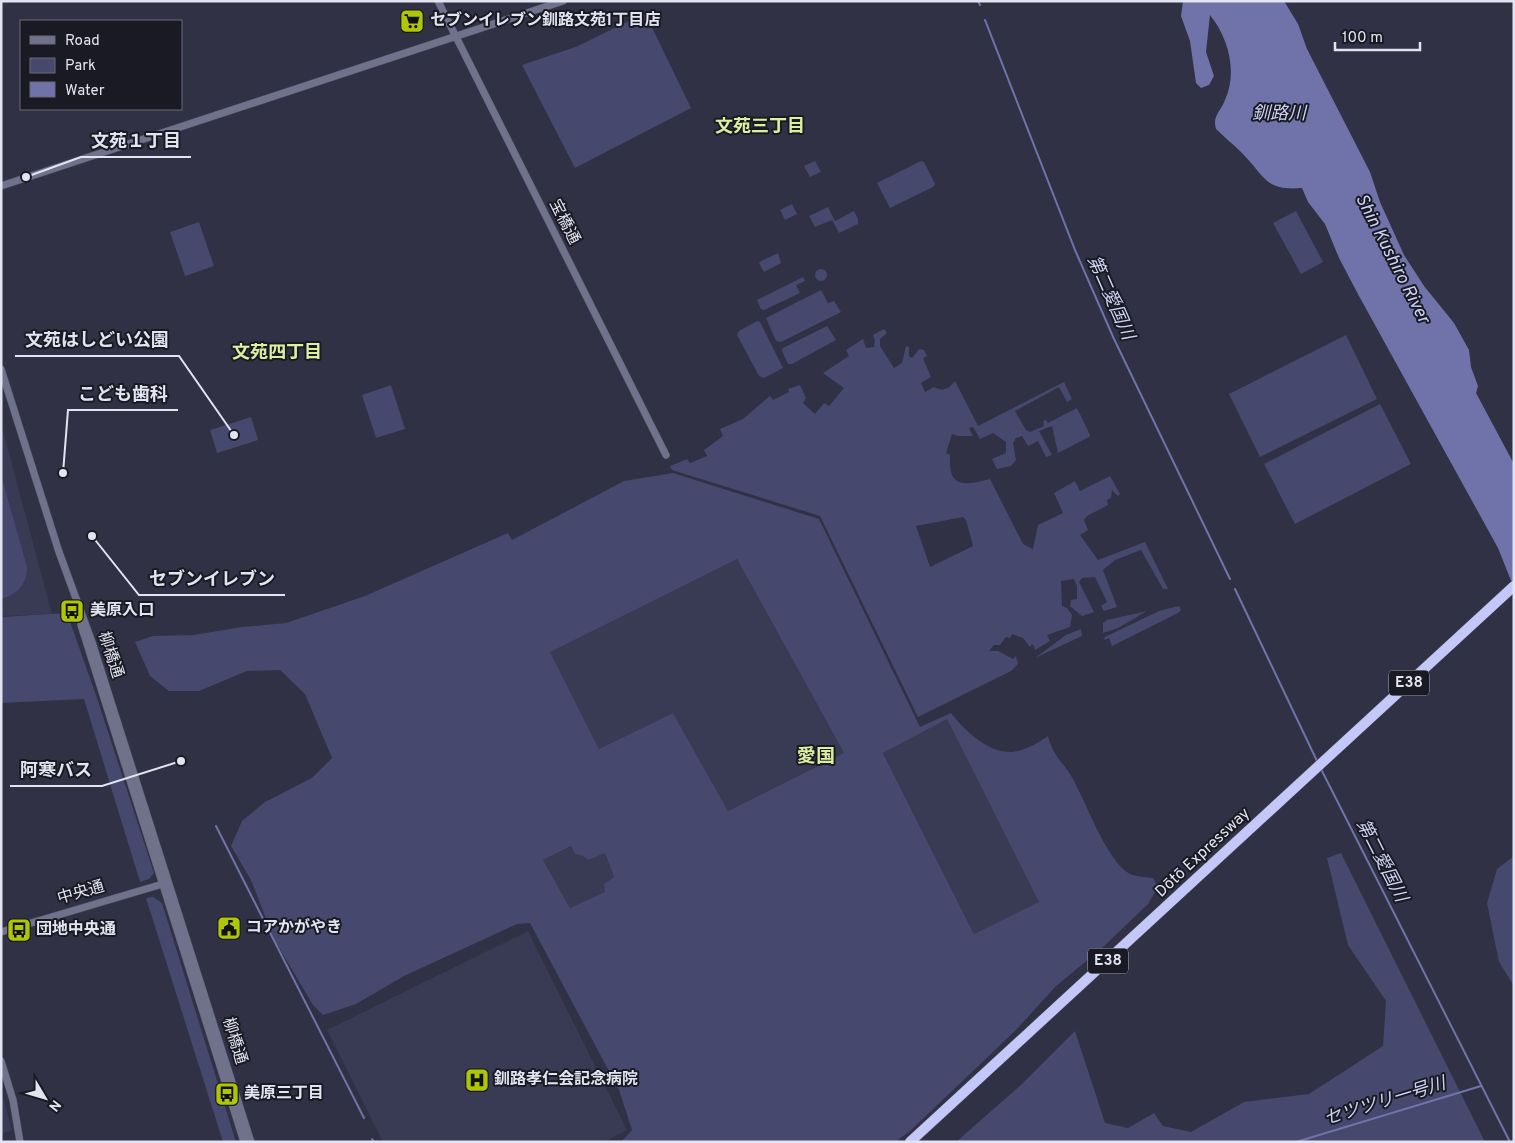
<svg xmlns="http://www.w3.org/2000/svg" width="1515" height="1143" font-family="Overpass,'Noto Sans JP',sans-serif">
<rect width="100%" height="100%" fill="#303144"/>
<path fill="#393a54" d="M 1,423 L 52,614 L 1,616 Z
M 737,559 L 844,753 L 728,811 L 673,713 L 599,749 L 549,651 Z
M 947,719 L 1040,902 L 974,934 L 883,752 Z
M 572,846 L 575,854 L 583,856 L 605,853 L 614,877 L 606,892 L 570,908 L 543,860 Z
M 528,931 L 627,1130 L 604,1142 L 383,1142 L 327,1030 Z
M 1,1090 L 12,1130 L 1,1134 Z"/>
<path fill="#46486d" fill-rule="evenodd" d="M 645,13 L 691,108 L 575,168 L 522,65 L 578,46 Z
M 815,161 L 821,172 L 810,177 L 804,166 Z
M 921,161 L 924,162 L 935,184 L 933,187 L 890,208 L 877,183 Z
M 792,204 L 797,214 L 785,220 L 780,210 Z
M 828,207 L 835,221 L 854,211 L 858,219 L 858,224 L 839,233 L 832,220 L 815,227 L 809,216 Z
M 1296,211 L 1323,262 L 1301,274 L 1273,223 Z
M 199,222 L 214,266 L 185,276 L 170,232 Z
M 778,253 L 781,263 L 764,272 L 759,263 L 761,261 Z
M815 275a6 6 0 1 1 12 0a6 6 0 1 1-12 0Z
M 803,277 L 805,281 L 796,285 L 800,293 L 764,310 L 761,309 L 757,300 Z
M 821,290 L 828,303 L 834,301 L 841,312 L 781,342 L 776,341 L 766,318 Z
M 757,321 L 760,322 L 783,368 L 764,378 L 759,376 L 737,335 L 739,331 Z
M 827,326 L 836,340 L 792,364 L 788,364 L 782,351 L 783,348 Z
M 884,329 L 887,333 L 880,339 L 880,346 L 894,368 L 902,363 L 906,346 L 909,347 L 909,356 L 912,358 L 919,349 L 924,350 L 927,356 L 923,358 L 931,377 L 921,383 L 925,392 L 934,387 C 943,392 949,389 955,381 L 978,426 L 1064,382 L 1072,399 L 1067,402 L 1059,387 L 1015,411 L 1026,430 L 1030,432 L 1044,426 L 1043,421 L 1046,420 L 1048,423 L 1077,408 L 1090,435 L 1089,437 L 1058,453 L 1052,426 L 1039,431 L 1052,455 L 1046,457 L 1038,441 L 1028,446 L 1022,436 L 1016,438 L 1013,443 L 1016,460 L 1011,466 L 997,469 L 992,459 L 1006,453 L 1006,442 L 993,433 L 980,439 L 973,427 L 969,428 L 973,436 L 958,436 L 952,434 L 946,453 L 950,455 C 948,488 963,486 990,479 L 1023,544 L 1033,549 L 1038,525 L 1063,513 L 1054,493 L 1075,481 L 1080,491 L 1110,476 L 1120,494 L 1118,496 L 1112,490 L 1111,498 L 1107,500 L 1108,505 L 1087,516 L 1084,520 L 1088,530 L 1080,535 L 1098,560 L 1145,542 L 1168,589 L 1163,589 L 1141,550 L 1115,560 L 1103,570 L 1117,607 L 1104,611 L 1101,606 L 1107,602 L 1095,577 L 1082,578 L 1079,582 L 1094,612 L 1082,616 L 1070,606 L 1071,600 L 1077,599 L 1077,586 L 1074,579 L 1061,581 L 1062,606 L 1067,608 L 1072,615 L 1070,627 L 1047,635 L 1050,641 L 1035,650 L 1034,646 L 1032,644 L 1030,647 L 1023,638 L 1012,634 L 1010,638 L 1006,637 L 1000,645 L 994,645 L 989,651 L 998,651 L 1013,659 L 1016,656 L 1018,664 L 1011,671 L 918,717 L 820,516 L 672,470 L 670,466 L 687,459 L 690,463 L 707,456 L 704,450 L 723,436 L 720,429 L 743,419 L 770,396 L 773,400 L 789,392 L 788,389 L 800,385 L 806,398 L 803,403 L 815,414 L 824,403 L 829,406 L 844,388 L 823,373 L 849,356 L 846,350 L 863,339 L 866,348 L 874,347 L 875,341 L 873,335 ZM 963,517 L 966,520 L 973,546 L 930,567 L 916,526 Z
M 1346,335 L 1377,399 L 1260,457 L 1229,394 Z
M 391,385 L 405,429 L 376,438 L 362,395 Z
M 1380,404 L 1411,464 L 1295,524 L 1264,464 Z
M 251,417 L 258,440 L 217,453 L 210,430 Z
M 673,473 L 819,519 L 920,727 L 951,713 C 965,731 988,753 1012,752 C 1025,751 1038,743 1048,736 C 1054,759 1063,761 1073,779 C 1086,802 1107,862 1130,874 C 1136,877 1146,877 1153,878 L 1158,887 L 1148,904 L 1101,949 L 1056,986 L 1016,1030 L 910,1131 L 895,1142 L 621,1142 L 632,1130 L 619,1090 L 530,923 L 517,924 L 404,976 L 356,1004 L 323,1015 L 313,1005 L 274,939 L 251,880 L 231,846 L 242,821 L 265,802 L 312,778 L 332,758 L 305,694 L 280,670 L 247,671 L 199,691 L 169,691 L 150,676 L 135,642 L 153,636 L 194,635 L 242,627 L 286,623 L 365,596 L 508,533 L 512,540 L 624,481 ZM 737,559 L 844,753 L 728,811 L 673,713 L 599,749 L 550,652 ZM 947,719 L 1039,902 L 974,934 L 883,753 ZM 571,846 L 575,854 L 583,856 L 588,860 L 605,853 L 614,877 L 604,884 L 605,892 L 570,908 L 543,860 Z
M 1,475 L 27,567 C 27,584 18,594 1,599 Z
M 1179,606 L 1181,610 L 1178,613 L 1112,646 L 1109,638 L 1104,640 L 1105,637 L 1159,611 Z
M 1147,611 L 1118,628 L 1103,633 L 1103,623 L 1107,620 Z
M 67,613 L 97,698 L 154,873 L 149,879 L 140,882 L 84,699 L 1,703 L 1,617 Z
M 1081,629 L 1082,636 L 1035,658 L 1066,635 Z
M 1341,853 L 1485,1142 L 956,1142 L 1022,1084 L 1075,1031 L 1105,1123 L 1128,1128 L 1154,1113 L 1163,1126 L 1191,1132 L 1244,1102 L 1309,1094 L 1383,1046 L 1386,1001 L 1348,945 L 1327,858 Z
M 1514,856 L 1514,986 L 1499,962 L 1487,903 L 1497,869 Z
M 153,897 L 162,903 L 236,1142 L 223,1142 L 146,898 Z"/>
<path fill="#7073aa" d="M 1183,1 L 1284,1 L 1298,24 L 1307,49 L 1370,172 L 1380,202 L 1404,255 L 1424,286 L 1454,323 L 1469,350 L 1471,367 L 1478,386 L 1476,393 L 1514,464 L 1514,588 L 1498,548 L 1359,296 L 1339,258 L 1325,224 L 1308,202 L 1302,188 C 1264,191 1265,176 1242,153 C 1233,144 1224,137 1216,129 C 1212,116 1221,111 1225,100 C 1238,72 1228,37 1210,15 L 1206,52 L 1214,76 L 1209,85 L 1201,88 L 1196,83 L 1190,41 L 1181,16 Z"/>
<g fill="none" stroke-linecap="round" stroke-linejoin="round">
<path stroke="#7073aa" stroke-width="2" d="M 978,1 L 980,5
M 985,20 L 1075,250 L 1114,339 L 1230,579
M 1235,589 L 1317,761
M 1321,769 L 1510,1142
M 216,826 L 364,1118
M 372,1139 L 374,1142
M 1296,1142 L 1481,1086"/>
<g stroke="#4d4e60" stroke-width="8">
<path id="minor" d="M 438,1 L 666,455
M 1,186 L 563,1
M 1,369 L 59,552 L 92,642 L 251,1142
M 81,625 L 244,1142
M 1,932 L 166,883
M 1,1061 L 13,1100 L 20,1142"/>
</g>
<g stroke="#4d4e60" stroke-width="11">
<path id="highway" d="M 910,1142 L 1514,586"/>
</g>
<use href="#minor" stroke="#6f728a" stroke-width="7"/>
<use href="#highway" stroke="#c4c8f8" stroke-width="10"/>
</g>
<defs>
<g id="supermarket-square" transform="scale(1.25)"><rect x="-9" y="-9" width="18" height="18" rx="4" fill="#afc507" stroke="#191a23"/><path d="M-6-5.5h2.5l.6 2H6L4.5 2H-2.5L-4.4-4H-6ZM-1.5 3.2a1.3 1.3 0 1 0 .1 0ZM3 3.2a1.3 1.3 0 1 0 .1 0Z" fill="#111"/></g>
<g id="bus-square" transform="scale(1.25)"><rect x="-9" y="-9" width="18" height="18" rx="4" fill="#afc507" stroke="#191a23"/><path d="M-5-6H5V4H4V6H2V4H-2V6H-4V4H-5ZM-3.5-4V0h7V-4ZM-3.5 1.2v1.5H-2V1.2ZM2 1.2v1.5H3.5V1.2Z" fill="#111"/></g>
<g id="civic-square" transform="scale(1.25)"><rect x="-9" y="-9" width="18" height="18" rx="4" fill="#afc507" stroke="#191a23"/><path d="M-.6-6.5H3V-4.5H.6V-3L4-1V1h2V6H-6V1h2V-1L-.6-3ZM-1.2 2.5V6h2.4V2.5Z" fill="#111"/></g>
<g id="hospital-square" transform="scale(1.25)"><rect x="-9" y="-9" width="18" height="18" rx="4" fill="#afc507" stroke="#191a23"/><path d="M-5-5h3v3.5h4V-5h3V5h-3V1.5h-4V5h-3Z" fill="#111"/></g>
</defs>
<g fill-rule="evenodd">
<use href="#supermarket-square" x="412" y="21"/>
<use href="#bus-square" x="72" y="611"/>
<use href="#civic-square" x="229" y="928"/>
<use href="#bus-square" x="19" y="930"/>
<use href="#hospital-square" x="477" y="1080"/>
<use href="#bus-square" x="227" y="1094"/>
</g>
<g text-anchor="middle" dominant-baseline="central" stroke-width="4" stroke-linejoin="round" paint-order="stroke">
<g fill="#191a23" stroke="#a6a7b3" stroke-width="1">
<rect x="1389" y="670.5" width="40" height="25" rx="4"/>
<rect x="1088" y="948.5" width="40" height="25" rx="4"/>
</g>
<g font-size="15" font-weight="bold" fill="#e3e4f1">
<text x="1409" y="683">E38</text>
<text x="1108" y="961">E38</text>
</g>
<g font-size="16" font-weight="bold" fill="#e3e4f1" stroke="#191a23" text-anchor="start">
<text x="430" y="21">セブンイレブン釧路文苑1丁目店</text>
<text x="90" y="611">美原入口</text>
<text x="246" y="928">コアかがやき</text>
<text x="36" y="930">団地中央通</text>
<text x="494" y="1080">釧路孝仁会記念病院</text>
<text x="244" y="1094">美原三丁目</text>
</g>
<g font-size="16" fill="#e3e4f1" stroke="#191a23">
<text transform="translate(564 222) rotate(63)">宝橋通</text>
<text transform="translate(110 655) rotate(72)">柳橋通</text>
<text transform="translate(1203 853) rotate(-43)">Dōtō Expressway</text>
<text transform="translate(81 893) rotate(-16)">中央通</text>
<text transform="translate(234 1041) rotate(73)">柳橋通</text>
</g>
<g font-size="18" font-style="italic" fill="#ced2f3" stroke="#191a23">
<text x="1279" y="114">釧路川</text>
<text transform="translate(1392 259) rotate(63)">Shin Kushiro River</text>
<text transform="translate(1110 298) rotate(66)">第二愛国川</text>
<text transform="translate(1381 861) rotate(63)">第二愛国川</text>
<text transform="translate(1385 1102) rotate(-17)">セツツリ一号川</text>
</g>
<g font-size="18" font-weight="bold" fill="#deeea1" stroke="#191a23">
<text x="760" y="127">文苑三丁目</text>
<text x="277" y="353">文苑四丁目</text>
</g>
<g font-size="19" font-weight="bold" fill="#deeea1" stroke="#191a23">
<text x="816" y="757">愛国</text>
</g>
</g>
<path fill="none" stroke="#e3e4f1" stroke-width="2" d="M26 177L81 157H191M234 435L179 356H15M63 473L68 410H178M92 536L139 595H285M181 761L102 786H10"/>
<g fill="#e3e4f1" stroke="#191a23" stroke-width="2">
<circle cx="26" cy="177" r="5"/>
<circle cx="234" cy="435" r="5"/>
<circle cx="63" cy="473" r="5"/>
<circle cx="92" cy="536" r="5"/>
<circle cx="181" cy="761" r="5"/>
</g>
<g font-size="18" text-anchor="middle" font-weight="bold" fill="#e3e4f1" stroke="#191a23" stroke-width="4" stroke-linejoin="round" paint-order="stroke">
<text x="136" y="147">文苑１丁目</text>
<text x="97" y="346">文苑はしどい公園</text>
<text x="123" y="400">こども歯科</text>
<text x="212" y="585">セブンイレブン</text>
<text x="56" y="776">阿寒バス</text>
</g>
<rect width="1515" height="1143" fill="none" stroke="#e3e4f1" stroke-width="5"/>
<rect x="20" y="20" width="162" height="90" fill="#191a23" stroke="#6a6b75"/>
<rect x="30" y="36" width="25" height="8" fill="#6f728a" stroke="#6a6b75"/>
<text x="65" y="45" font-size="15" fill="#e3e4f1">Road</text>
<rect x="30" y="58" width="25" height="15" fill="#46486d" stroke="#6a6b75"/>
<text x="65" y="70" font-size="15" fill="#e3e4f1">Park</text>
<rect x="30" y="82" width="25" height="15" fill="#7073aa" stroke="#6a6b75"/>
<text x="65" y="95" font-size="15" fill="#e3e4f1">Water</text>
<g transform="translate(45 1098) rotate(128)" stroke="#191a23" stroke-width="4" paint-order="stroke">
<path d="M0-4L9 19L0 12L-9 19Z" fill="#e3e4f1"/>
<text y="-8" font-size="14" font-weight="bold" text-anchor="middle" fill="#e3e4f1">N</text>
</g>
<path d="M1335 42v8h85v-8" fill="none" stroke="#e3e4f1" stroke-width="2.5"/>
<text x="1342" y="42" font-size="15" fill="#e3e4f1" stroke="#191a23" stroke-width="4" paint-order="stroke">100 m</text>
</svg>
